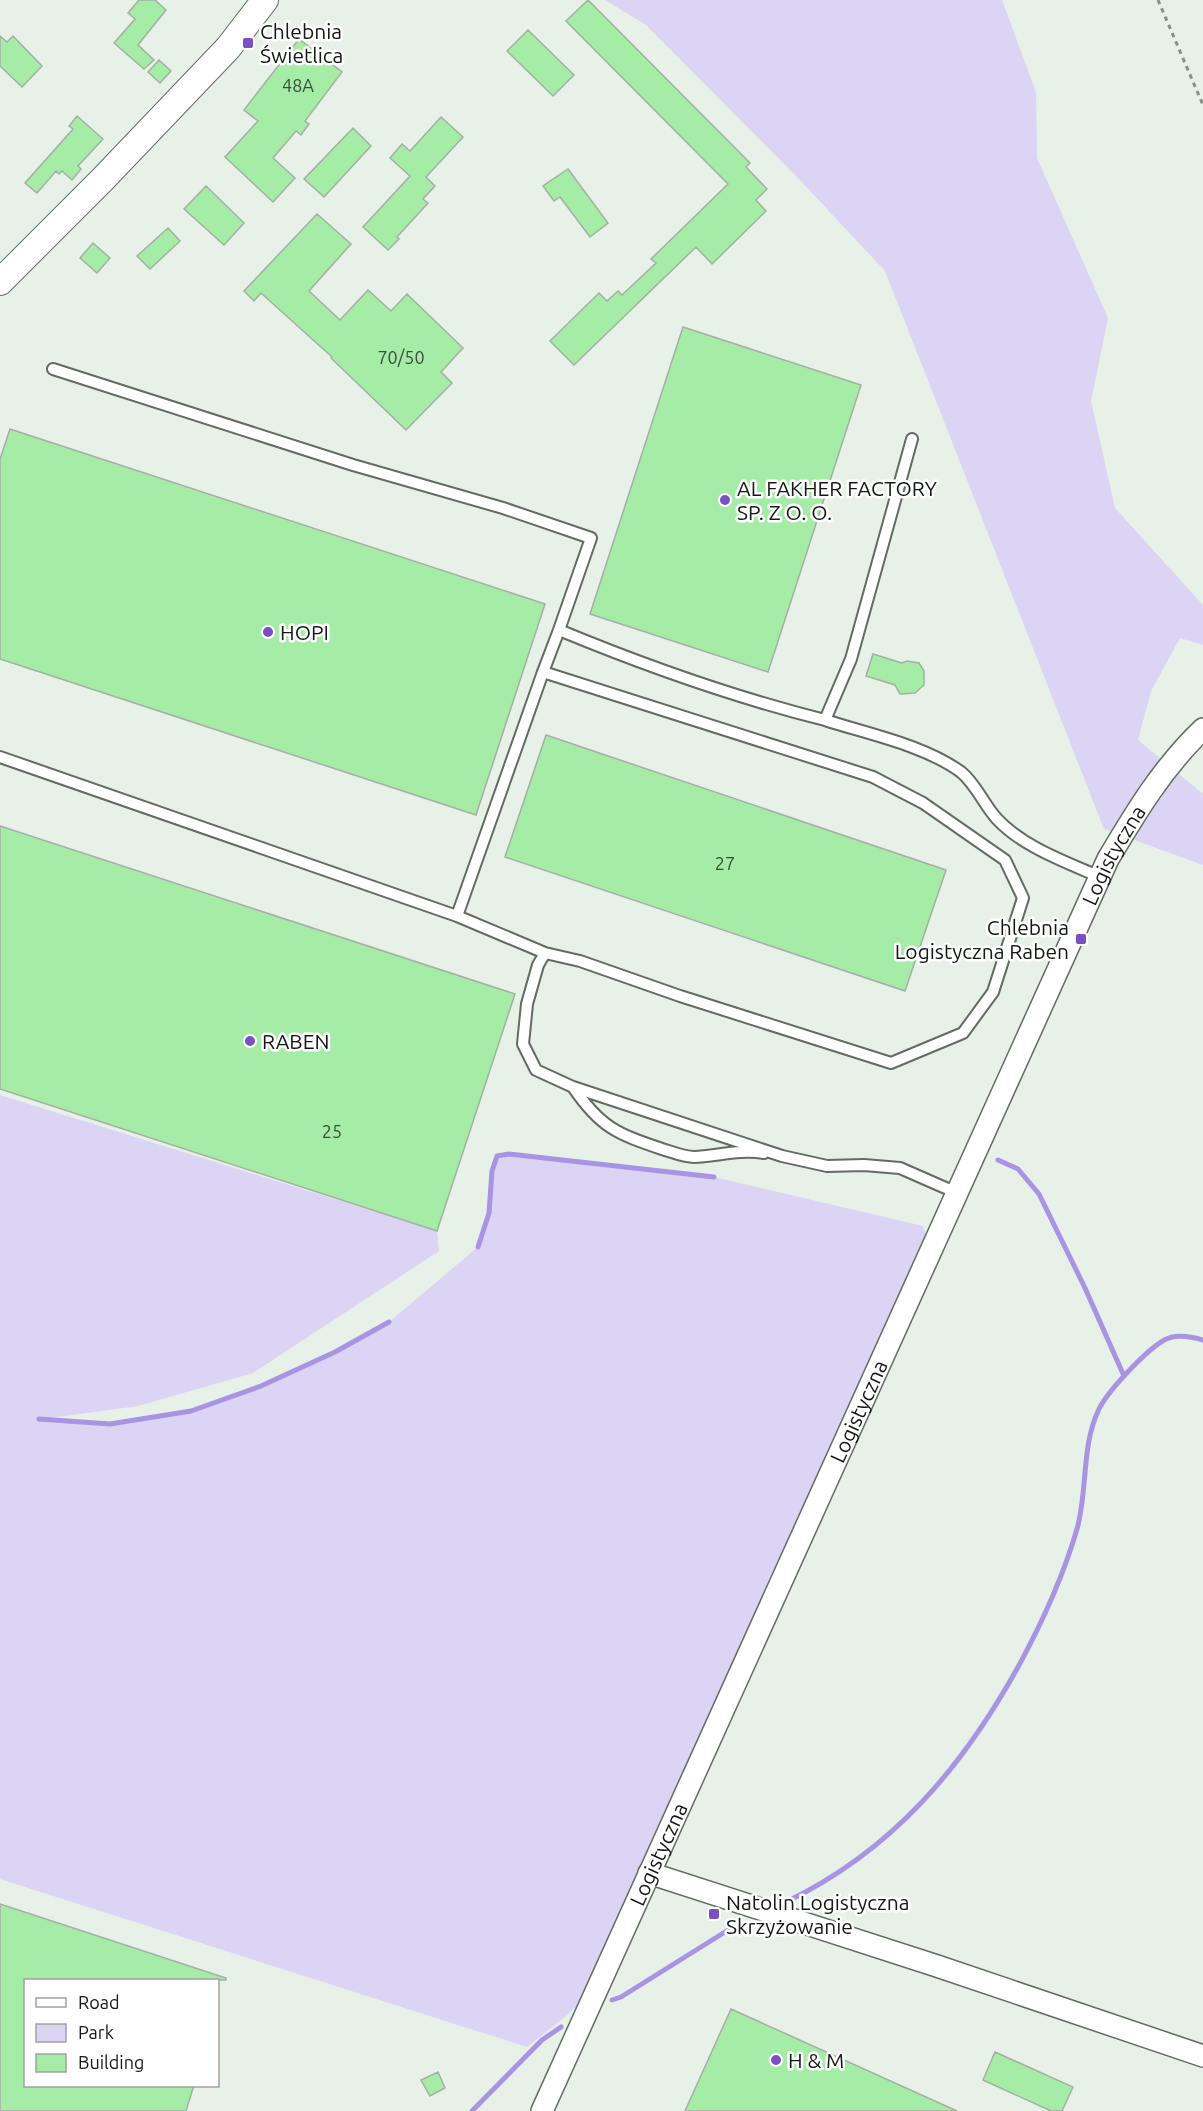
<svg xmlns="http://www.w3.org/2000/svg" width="1203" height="2111" font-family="Ubuntu,sans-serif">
<rect width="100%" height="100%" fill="#e7f1e7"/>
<path fill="#dbd4f4" d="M 605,0 L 1002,0 L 1036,92 L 1037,158 L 1108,318 L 1091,401 L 1115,508 L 1203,605 L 1203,645 L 1180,638 L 1151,691 L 1138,740 L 1203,794 L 1203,865 L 1104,829 L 885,271 L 799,179 L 646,25 Z
M 0,1095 L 437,1231 L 439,1251 L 253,1373 L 138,1406 L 43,1419 L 110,1424 L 191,1411 L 261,1386 L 335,1352 L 389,1322 L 478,1247 L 489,1213 L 492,1171 L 497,1156 L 509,1154 L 714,1177 L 923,1226 L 931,1250 L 598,1987 L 565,2017 L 527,2047 L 0,1879 Z"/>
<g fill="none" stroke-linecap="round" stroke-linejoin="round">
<path stroke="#a993e4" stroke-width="5" d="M 998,1160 L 1018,1169 L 1039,1194 L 1085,1288 L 1124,1376
M 478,1247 L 489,1213 L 492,1171 L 497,1156 L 509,1154 L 714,1177
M 39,1419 L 110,1424 L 191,1411 L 261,1386 L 335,1352 L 389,1322
M 786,1902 C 892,1851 962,1768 1018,1667 C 1042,1623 1063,1577 1077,1529 C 1088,1490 1081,1446 1099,1409 C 1108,1391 1153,1341 1172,1337 C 1182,1335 1193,1337 1203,1340
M 612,2000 L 621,1997 L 733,1927
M 472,2111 L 542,2040 L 561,2027"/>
</g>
<path fill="#a5eca6" stroke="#a5afa5" stroke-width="1.5" d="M 139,0 L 155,0 L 166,10 L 138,45 L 154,60 L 144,69 L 114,43 L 135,19 L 128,13 Z
M 588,0 L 750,163 L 746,167 L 767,189 L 756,200 L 766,211 L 712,264 L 696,247 L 574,365 L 550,341 L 599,293 L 607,301 L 618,291 L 622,295 L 656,263 L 651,259 L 728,184 L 566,21 Z
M 528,30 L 574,75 L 553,96 L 507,51 Z
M 0,36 L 7,42 L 13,36 L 42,66 L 22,87 L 0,66 Z
M 299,39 L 342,72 L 305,121 L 309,124 L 301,135 L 296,131 L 273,158 L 295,178 L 273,202 L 225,157 L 258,121 L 244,110 Z
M 159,60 L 171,71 L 160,83 L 148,72 Z
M 77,116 L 103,139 L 78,166 L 81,169 L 72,180 L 62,171 L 59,174 L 56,171 L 37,193 L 25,183 L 73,129 L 69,126 Z
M 441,117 L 463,137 L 426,177 L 435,186 L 423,199 L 428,203 L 397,237 L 399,239 L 388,250 L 363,227 L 410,176 L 390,158 L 402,144 L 410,151 Z
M 353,128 L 371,146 L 324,197 L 304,179 Z
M 568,169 L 608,223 L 590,237 L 560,197 L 554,201 L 543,186 Z
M 206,186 L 244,223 L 224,245 L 184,209 Z
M 317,214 L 351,244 L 309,291 L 340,320 L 368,290 L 391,311 L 407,294 L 463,348 L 441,372 L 452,383 L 406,430 L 331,358 L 332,357 L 261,293 L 254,301 L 244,291 Z
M 168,228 L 180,241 L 150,269 L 137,256 Z
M 93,243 L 110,258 L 97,273 L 80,258 Z
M 683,327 L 861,385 L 768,672 L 590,614 Z
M 10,429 L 545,604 L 476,815 L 0,659 L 0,459 Z
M 873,654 L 902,663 L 907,661 L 919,663 L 924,671 L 924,685 L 915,693 L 900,694 L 895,685 L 866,676 Z
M 546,735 L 946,870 L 905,991 L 505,857 Z
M 0,826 L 515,994 L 437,1231 L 0,1089 Z
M 0,1904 L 226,1978 L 226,1980 L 26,1980 L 26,2085 L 194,2085 L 186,2111 L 0,2111 Z
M 731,2009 L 957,2111 L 685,2111 Z
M 995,2052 L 1073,2087 L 1062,2111 L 1051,2111 L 983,2080 Z
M 438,2072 L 445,2088 L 430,2096 L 421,2080 Z"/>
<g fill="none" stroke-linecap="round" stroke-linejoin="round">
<g stroke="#636c63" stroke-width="14">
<path id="service" d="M 53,369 L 353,465 L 503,508 L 591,538 L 559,630 C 646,666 733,697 825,720
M 912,439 L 851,659 L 825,720 C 868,734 924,745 961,772 C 976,784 984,805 997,819 C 1023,847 1066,862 1100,877
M 559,630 L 543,672 L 873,777 L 923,803 L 1005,860 L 1023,898 L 993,992 L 963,1033 L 891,1063 L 680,996 L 580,961 L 545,953 L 538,965 L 527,1004 L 523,1044 L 536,1070 L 573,1087 L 782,1156 L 827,1166 L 864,1165 L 900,1168 L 957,1193
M 543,672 L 457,916 L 545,953
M 0,757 L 457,916
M 573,1087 C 600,1127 617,1134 662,1149 C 672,1152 684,1157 694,1157 C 717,1156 740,1149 764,1153"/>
</g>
<g stroke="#636c63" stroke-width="24">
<g id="minor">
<path d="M 649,1873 L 937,1966 L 1203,2056"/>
<path id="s1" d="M 542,2111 L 1108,859 C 1136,812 1163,767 1203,729"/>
</g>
</g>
<g stroke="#636c63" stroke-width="28">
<path id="tertiary" d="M 0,282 L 102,180 L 228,48 L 265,0"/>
</g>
<path stroke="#888e88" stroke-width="3" stroke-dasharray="4.5 4.5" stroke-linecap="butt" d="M 1158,0 L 1203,105"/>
<use href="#service" stroke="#fff" stroke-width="10"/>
<use href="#minor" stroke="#fff" stroke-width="21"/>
<use href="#tertiary" stroke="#fff" stroke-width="26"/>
</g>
<g fill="#794fc8" stroke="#fff" stroke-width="2">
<rect x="242" y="37" width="12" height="12" rx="3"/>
<circle cx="725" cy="500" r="6"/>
<circle cx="268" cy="632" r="6"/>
<rect x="1075" y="933" width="12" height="12" rx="3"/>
<circle cx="250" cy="1041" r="6"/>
<rect x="708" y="1908" width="12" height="12" rx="3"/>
<circle cx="776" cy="2060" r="6"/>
</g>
<g text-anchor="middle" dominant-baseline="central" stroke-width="5" stroke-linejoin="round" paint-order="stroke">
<g font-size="18" fill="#384c38">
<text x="298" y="85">48A</text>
<text x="401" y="357">70/50</text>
<text x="725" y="863">27</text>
<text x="332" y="1131">25</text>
</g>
<g font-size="21" fill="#141714" stroke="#fff" text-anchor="start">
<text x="260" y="31">Chlebnia<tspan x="260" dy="24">Świetlica</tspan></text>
<text x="737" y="488">AL FAKHER FACTORY<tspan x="737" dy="24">SP. Z O. O.</tspan></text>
<text x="280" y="632">HOPI</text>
<text x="1069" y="927" text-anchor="end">Chlebnia<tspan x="1069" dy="24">Logistyczna Raben</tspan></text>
<text x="262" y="1041">RABEN</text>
<text x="726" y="1902">Natolin Logistyczna<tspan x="726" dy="24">Skrzyżowanie</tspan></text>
<text x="788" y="2060">H &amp; M</text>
</g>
<g font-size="21" fill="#141714" stroke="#fff">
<text stroke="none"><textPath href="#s1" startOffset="1380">Logistyczna</textPath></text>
<text stroke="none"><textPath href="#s1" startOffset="768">Logistyczna</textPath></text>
<text stroke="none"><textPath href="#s1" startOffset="282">Logistyczna</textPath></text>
</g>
</g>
<rect x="24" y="1979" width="195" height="108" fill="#ffffff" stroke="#a1a2a1" stroke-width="1.5"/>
<rect x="36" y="1998" width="30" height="9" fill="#ffffff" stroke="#a1a2a1" stroke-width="1.5"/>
<text x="78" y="2009" font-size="18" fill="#141714">Road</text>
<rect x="36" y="2024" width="30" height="18" fill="#dbd4f4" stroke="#a1a2a1" stroke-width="1.5"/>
<text x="78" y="2039" font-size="18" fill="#141714">Park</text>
<rect x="36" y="2054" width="30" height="18" fill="#a5eca6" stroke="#a1a2a1" stroke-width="1.5"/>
<text x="78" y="2069" font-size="18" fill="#141714">Building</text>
</svg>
